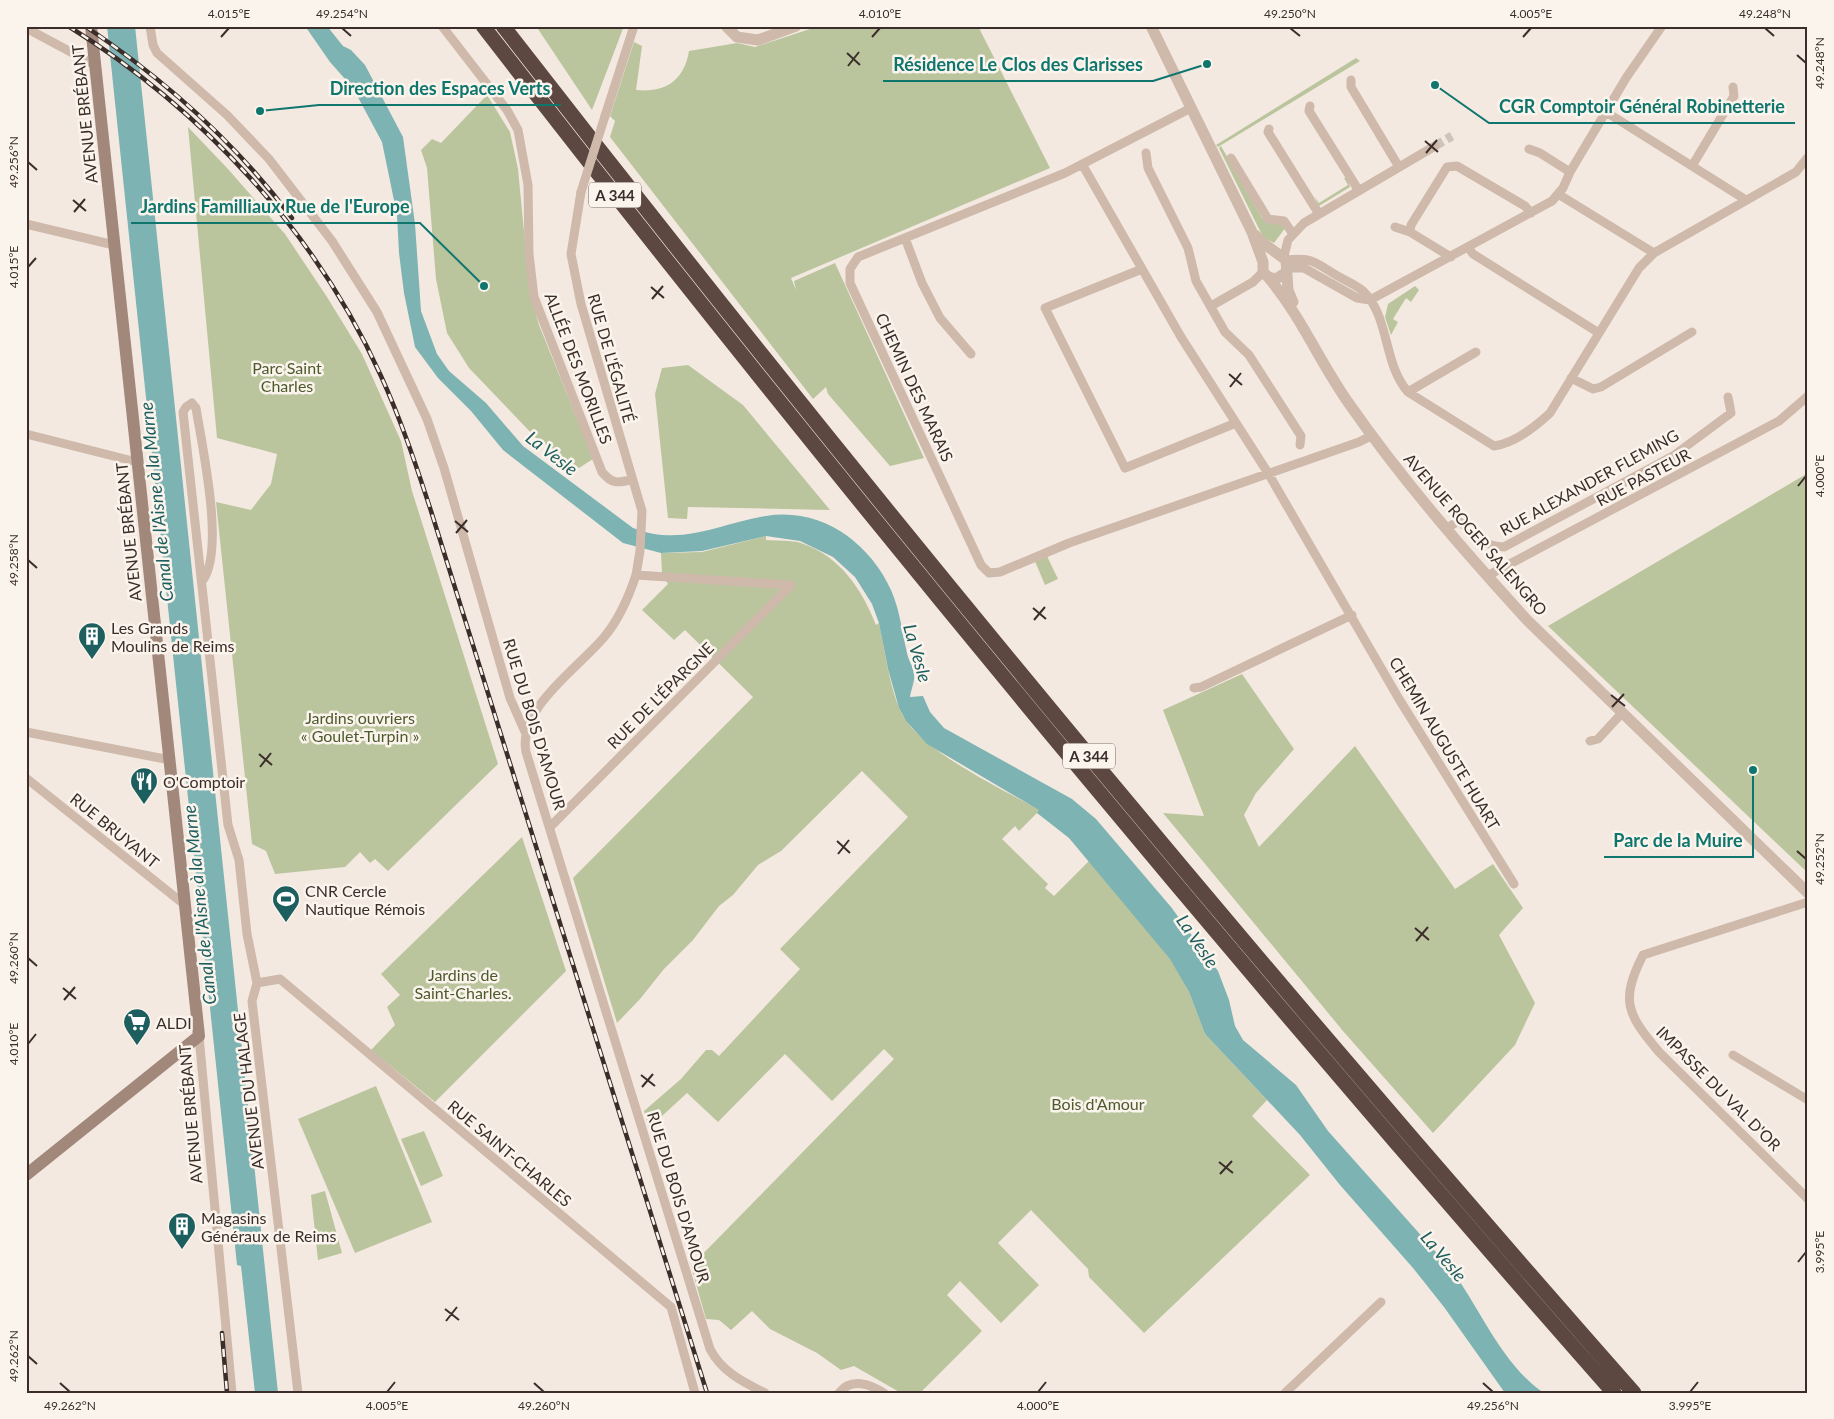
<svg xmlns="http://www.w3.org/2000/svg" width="1834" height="1419" font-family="Lato,sans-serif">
<rect width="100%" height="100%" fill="#f4e9e0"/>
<path fill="#bac59e" d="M 541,26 L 624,26 L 592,110 L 538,29 Z
M 819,26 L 978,26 L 1050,168 L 791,278 L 796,290 L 794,281 L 835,263 L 924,458 L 890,466 L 828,394 L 826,387 L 813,399 L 610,137 L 615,121 L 610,116 L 634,42 L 642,46 L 636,90 C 665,93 684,81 689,51 L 737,43 L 755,47 Z
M 1356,58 L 1360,61 L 1218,147 L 1216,145 Z
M 487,95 L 510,132 L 518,169 L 530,293 L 539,325 L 593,459 L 579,468 L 536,438 L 469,368 L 447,333 L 436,279 L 427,168 L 421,150 L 432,139 L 441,143 Z
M 188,127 L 228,169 L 285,234 L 327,297 L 362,354 L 401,441 L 412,491 L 498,764 L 388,871 L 375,859 L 370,863 L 360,852 L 345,867 L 275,874 L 266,851 L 252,844 L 216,502 L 251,510 L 271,484 L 277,454 L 217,438 Z
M 1221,146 L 1262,218 L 1268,223 L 1276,222 L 1286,227 L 1274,243 L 1263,237 L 1219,148 Z
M 1344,178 L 1347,178 L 1350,187 L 1319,206 L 1315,197 L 1319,203 L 1348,185 Z
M 1415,286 L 1419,290 L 1411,302 L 1406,298 L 1393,319 L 1398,322 L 1391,335 L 1385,317 L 1388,304 Z
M 688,365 L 743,405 L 830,510 L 688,507 L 687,519 L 668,518 L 655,394 L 662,368 Z
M 1808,473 L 1808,873 L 1548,626 Z
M 766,536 L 766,540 C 777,541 791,540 801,543 C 840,556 862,589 876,625 L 879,623 C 885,650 891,701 907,722 C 931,755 1003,790 1040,810 L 1019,831 L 1015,826 L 1002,839 L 1048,884 L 1045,888 L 1054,896 L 1089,861 L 1171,959 L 1189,992 L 1205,1034 L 1267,1100 L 1252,1116 L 1310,1175 L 1144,1333 L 1089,1277 L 1088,1269 L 1031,1210 L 998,1243 L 1039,1285 L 1001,1323 L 960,1281 L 947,1295 L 982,1331 L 920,1393 L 901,1393 L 854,1366 L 841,1370 L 817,1353 L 770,1329 L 752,1311 L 731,1330 L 719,1320 L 706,1319 L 691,1266 L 894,1059 L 884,1049 L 832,1101 L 785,1054 L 718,1122 L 687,1093 L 649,1128 L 644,1111 L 681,1079 L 706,1050 L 712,1050 L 719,1056 L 800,969 L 780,949 L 908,817 L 862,771 L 781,851 L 758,865 L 733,895 L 719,906 L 693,940 L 664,969 L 640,999 L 617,1023 L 573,878 L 753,697 L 685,630 L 674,640 L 642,610 L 668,584 L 662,573 L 661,553 L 702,552 Z
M 1046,554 L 1058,579 L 1045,585 L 1034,559 Z
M 1242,674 L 1294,749 L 1256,793 L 1244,815 L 1259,847 L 1355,746 L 1455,889 L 1493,864 L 1523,908 L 1499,935 L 1535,1003 L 1515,1045 L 1433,1133 L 1343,1031 L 1163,813 L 1204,816 L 1163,710 Z
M 522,837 L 566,971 L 435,1102 L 371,1050 L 395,1025 L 387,1007 L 400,995 L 381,974 Z
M 376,1086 L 432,1222 L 355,1253 L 298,1119 Z
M 424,1131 L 443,1176 L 421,1186 L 401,1139 Z
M 325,1191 L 342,1253 L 318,1260 L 311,1195 Z"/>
<path fill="#7db3b2" d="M 107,26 L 135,26 L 278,1393 L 255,1393 L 241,1266 L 237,1265 Z
M 305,26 L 327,26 L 343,46 L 351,50 L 365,65 L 403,137 L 415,224 L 421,311 L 437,354 L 449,371 L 486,403 L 523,446 L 633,528 C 682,547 718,524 766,516 C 821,507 869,542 891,590 C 900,611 902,631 907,653 C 908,660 914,667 914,675 C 915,681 911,690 910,697 L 923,696 L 930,712 L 944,728 L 1072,799 L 1096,819 L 1171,907 L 1218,971 L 1229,1000 L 1235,1026 L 1243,1040 L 1296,1085 L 1328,1131 L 1451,1269 C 1480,1308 1502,1365 1544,1393 L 1505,1393 L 1444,1307 L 1413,1268 L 1340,1185 L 1300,1135 L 1205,1034 L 1189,992 L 1170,959 L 1069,838 L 1037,813 L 1039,810 L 927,744 L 906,721 L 899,708 L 888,669 L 879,623 L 872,604 L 855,577 L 833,557 L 800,541 L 766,536 L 702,551 L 661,553 L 623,543 L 503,450 L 471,411 L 438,378 L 415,347 L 404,293 L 399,253 L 397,215 L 382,142 L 353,88 L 330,62 Z"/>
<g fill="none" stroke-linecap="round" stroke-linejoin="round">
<path stroke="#cfc4bc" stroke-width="9" stroke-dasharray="9 4.5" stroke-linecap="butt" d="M 1435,146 L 1452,136"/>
<path stroke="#ceb9aa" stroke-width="9" d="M 150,26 L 153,45 L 157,53 L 227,115 L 269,159 L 332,241 L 377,312 L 427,419 L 444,468 L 510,698 L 525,732
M 442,26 L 507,110 L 518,130 L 528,185 L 529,254 L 534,297 L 602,472 C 612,484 617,483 631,480
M 26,28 L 95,65
M 1351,80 L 1351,87 L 1399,167
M 1310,106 L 1309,111 L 1359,191
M 1191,108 L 1065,173 L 858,257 L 850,269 L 850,283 L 981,565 L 989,573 L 1000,572 L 1069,543 L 1359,442 L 1371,436
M 1606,112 L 1746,200
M 605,116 L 634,26
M 1269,129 L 1268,132 L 1319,214
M 1529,149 L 1540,153 L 1570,172
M 1146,153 L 1148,168 L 1188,248 L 1196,281 L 1225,332 L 1249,355 L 1301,436 L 1300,445
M 1231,158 L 1268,219 L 1284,221 L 1293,234
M 1082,164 L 1181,337 L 1268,473 L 1399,699 L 1514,884
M 1692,166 L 1734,96 L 1733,87
M 581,192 L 571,254 L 581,304 L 642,511 L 640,551 L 636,575
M 1558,194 L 1654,253
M 26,224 L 114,245
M 1395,227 L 1410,232 L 1451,257
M 1410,232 L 1411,225 L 1447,167 L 1457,166 L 1525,206 L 1531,213
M 905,238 L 922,283 L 940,318 L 971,354
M 1468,247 L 1473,254 L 1599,333
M 1284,256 L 1288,240 L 1304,223 L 1435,146
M 1286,260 C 1312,257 1314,262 1336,275 C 1344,280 1355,284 1363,291 C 1390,317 1383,364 1408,392 L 1494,446 C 1515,443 1534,428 1550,413 L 1639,268 L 1654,253 L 1796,172 L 1808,157
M 1288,268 L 1304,268 L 1357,298 L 1370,300 L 1552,201 L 1563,188 L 1570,172 L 1626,78 L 1662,26
M 1142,269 L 1045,308 L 1125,468 L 1236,423
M 1211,306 L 1253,282 L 1263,272
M 1571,378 L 1593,389 L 1601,387 L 1692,332
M 1408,392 L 1476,352
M 26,434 L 137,462
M 1446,529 L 1458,521 C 1480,533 1472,544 1504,547 L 1673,456 L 1731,413 L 1728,397
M 1487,576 L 1779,421 L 1808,396
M 203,580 C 225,549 202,446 196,408 L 192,403 L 186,407 L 183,412 L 228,825 L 239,860 L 247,934 L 257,983 L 252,1001 L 298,1393
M 1194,688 L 1201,687 L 1352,615
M 26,732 L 170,760
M 1590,741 L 1598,739 L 1622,713
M 26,778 L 185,905
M 550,827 L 791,585
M 1808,902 L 1643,955 C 1620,1001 1627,1014 1659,1052 L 1808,1199
M 257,983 L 280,979 L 671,1307 L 695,1393
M 199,1036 L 232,1393
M 1733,1055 L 1808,1100
M 765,1393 C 743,1382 722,1372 710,1349 L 526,752 C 517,708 580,667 605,636 C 620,618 629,596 636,575 L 791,585
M 839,1393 C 851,1377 870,1384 884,1393
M 1285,1393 L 1381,1302"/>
<path stroke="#ceb9aa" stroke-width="11" d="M 726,26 L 737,37 L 758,40 L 796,26
M 1151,26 L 1252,232 L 1263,262 L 1263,272 L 1268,277 L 1276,279 L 1287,272
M 1255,235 L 1263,243 L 1286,260 L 1288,290 L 1293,302
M 1268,277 C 1301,316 1320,363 1350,405 C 1403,481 1465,552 1528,621 L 1808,893"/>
<path stroke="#a2877b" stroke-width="12" d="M 26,1175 L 199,1036 L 91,26"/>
<path stroke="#5c4841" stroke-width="15" d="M 483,26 C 846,494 1223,949 1614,1393
M 503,26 C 866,494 1243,949 1634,1393"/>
<g stroke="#3b2e2a" stroke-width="4.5">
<path id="rail" d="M 68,26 C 202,109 316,232 381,376 C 401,420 416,465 431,511 L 707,1393
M 85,26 C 164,79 235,142 292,218
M 222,1333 L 227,1393"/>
</g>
<use href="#rail" stroke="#fbf4ed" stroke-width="2.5" stroke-dasharray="8" stroke-linecap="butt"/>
<path stroke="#ceb9aa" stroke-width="9" d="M 581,192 L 605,116"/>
</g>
<path fill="none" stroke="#3b2e2a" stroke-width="2" d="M 342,28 L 351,36M 1290,28 L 1300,36M 1765,28 L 1774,36M 221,37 L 229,28M 872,37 L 880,28M 1523,37 L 1531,28M 847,53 L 860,65M 1797,55 L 1806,63M 848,66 L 859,52M 1425,141 L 1438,152M 1426,153 L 1437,140M 28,162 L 37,170M 73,200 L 86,211M 74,212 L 85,199M 28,267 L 36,258M 651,287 L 664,298M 652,299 L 663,286M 1229,374 L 1242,385M 1230,387 L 1241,373M 1798,486 L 1806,476M 455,521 L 468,532M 456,533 L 467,520M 28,560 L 37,568M 1033,608 L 1046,619M 1034,620 L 1045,607M 1611,695 L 1625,706M 1612,707 L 1624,694M 259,754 L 272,765M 260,767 L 271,753M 837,841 L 850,853M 1797,851 L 1806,859M 838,854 L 849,840M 1415,928 L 1429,940M 1416,941 L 1428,927M 28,958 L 37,966M 63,988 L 76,999M 64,1000 L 75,987M 28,1044 L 36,1034M 641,1075 L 655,1086M 642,1087 L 653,1074M 1219,1162 L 1233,1173M 1220,1174 L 1232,1161M 1798,1262 L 1806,1252M 445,1309 L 459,1320M 446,1321 L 457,1307M 28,1356 L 37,1364M 60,1383 L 70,1392M 534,1383 L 544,1392M 1483,1383 L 1493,1392M 387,1392 L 395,1382M 1038,1392 L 1046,1382M 1690,1392 L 1698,1382"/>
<defs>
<g id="building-pin" transform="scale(1.4375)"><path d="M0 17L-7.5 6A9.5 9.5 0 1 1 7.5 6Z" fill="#1d5e5f" stroke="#fbf4ed"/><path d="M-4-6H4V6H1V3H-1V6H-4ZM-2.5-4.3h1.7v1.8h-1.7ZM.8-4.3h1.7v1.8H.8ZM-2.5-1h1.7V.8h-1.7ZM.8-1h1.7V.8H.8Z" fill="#fff"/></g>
<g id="restaurant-pin" transform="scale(1.4375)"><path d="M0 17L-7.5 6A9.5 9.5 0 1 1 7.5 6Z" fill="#1d5e5f" stroke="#fbf4ed"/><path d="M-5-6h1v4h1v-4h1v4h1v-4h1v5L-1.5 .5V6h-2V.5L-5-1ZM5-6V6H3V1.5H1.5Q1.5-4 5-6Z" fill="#fff"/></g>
<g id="stadium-pin" transform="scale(1.4375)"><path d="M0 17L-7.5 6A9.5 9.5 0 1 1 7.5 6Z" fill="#1d5e5f" stroke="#fbf4ed"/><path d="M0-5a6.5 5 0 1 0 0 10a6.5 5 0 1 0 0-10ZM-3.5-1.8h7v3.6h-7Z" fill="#fff"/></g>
<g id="supermarket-pin" transform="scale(1.4375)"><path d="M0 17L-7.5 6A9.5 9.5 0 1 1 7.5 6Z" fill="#1d5e5f" stroke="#fbf4ed"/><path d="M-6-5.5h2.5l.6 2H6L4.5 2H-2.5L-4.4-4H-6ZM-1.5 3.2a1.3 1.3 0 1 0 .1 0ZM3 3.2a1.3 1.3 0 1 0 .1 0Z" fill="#fff"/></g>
</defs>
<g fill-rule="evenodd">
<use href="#building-pin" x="92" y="636"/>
<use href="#restaurant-pin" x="144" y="781"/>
<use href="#stadium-pin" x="286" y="899"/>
<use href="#supermarket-pin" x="137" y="1022"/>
<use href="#building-pin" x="182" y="1226"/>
</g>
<g text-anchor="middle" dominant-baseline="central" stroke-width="5" stroke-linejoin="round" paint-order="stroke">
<g fill="#fbf4ed" stroke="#756964" stroke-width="1">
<rect x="589" y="182.5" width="52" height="25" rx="4"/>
<rect x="1063" y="743.5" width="52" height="25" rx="4"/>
</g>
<g font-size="15" font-weight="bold" fill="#3b2e2a">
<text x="615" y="195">A 344</text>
<text x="1089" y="756">A 344</text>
</g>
<g font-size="16" fill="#3b2e2a" stroke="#fbf4ed">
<text transform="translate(84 114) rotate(-96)">AVENUE BRÉBANT</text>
<text transform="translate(612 358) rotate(74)">RUE DE L'ÉGALITÉ</text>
<text transform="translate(579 368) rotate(69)">ALLÉE DES MORILLES</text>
<text transform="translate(915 387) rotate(65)">CHEMIN DES MARAIS</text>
<text transform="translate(1643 477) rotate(-28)">RUE PASTEUR</text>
<text transform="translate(1589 482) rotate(-29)">RUE ALEXANDER FLEMING</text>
<text transform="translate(128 532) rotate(-96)">AVENUE BRÉBANT</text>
<text transform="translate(1476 534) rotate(49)">AVENUE ROGER SALENGRO</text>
<text transform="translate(660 695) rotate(-45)">RUE DE L'ÉPARGNE</text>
<text transform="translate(535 724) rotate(73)">RUE DU BOIS D'AMOUR</text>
<text transform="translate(1445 743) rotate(59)">CHEMIN AUGUSTE HUART</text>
<text transform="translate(115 830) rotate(39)">RUE BRUYANT</text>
<text transform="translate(1719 1088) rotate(45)">IMPASSE DU VAL D'OR</text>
<text transform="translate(248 1091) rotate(-97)">AVENUE DU HALAGE</text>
<text transform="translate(190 1114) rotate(-95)">AVENUE BRÉBANT</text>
<text transform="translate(510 1153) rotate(40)">RUE SAINT-CHARLES</text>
<text transform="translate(679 1197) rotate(73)">RUE DU BOIS D'AMOUR</text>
</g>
<g font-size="16" fill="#4c5a2c" stroke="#fbf4ed">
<text x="287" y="367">Parc Saint<tspan x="287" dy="18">Charles</tspan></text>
<text x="360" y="717">Jardins ouvriers<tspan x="360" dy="18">« Goulet-Turpin »</tspan></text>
<text x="463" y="974">Jardins de<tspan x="463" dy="18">Saint-Charles.</tspan></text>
<text x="1098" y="1103">Bois d'Amour</text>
</g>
<g font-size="16" fill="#3b2e2a" stroke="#fbf4ed" text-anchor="start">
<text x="111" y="627">Les Grands<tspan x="111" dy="18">Moulins de Reims</tspan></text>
<text x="163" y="781">O'Comptoir</text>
<text x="305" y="890">CNR Cercle<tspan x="305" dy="18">Nautique Rémois</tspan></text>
<text x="156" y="1022">ALDI</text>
<text x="201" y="1217">Magasins<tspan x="201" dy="18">Généraux de Reims</tspan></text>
</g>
<g font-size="18" font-style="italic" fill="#1d5e5f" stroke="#fbf4ed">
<text transform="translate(552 453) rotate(38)">La Vesle</text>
<text transform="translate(156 502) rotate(-96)">Canal de l'Aisne à la Marne</text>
<text transform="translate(918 653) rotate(74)">La Vesle</text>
<text transform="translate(199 905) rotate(-96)">Canal de l'Aisne à la Marne</text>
<text transform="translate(1198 941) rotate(56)">La Vesle</text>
<text transform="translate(1444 1256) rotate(50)">La Vesle</text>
</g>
</g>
<path fill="none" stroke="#0f766e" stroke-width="2" d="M1207 64L1153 81H883M260 111L319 105H561M1435 85L1489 123H1795M484 286L420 223H131M1753 770L1753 857H1604"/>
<g fill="#0f766e" stroke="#fbf4ed" stroke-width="2">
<circle cx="1207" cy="64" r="5"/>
<circle cx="260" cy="111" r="5"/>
<circle cx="1435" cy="85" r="5"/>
<circle cx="484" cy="286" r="5"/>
<circle cx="1753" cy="770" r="5"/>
</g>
<g font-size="18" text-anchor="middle" font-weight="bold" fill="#0f766e" stroke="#fbf4ed" stroke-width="5" stroke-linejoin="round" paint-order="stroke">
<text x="1018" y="71">Résidence Le Clos des Clarisses</text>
<text x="440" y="95">Direction des Espaces Verts</text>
<text x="1642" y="113">CGR Comptoir Général Robinetterie</text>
<text x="275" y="213">Jardins Familliaux Rue de l'Europe</text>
<text x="1678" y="847">Parc de la Muire</text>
</g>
<rect width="1834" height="1419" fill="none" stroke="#fbf4ed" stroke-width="55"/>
<rect x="28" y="28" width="1778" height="1364" fill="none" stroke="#3b2e2a" stroke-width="2"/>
<g font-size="12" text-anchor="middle" fill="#3b2e2a">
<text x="229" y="18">4.015°E</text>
<text x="342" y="18">49.254°N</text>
<text x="880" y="18">4.010°E</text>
<text x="1290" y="18">49.250°N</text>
<text x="1531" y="18">4.005°E</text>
<text x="1765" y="18">49.248°N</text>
<text transform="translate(1820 63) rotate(-90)" y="4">49.248°N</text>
<text transform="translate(14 162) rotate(-90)" y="4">49.256°N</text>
<text transform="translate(14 267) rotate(-90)" y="4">4.015°E</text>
<text transform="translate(1820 476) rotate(-90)" y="4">4.000°E</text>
<text transform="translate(14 560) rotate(-90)" y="4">49.258°N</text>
<text transform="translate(1820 859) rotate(-90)" y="4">49.252°N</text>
<text transform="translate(14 958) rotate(-90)" y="4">49.260°N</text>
<text transform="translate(14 1044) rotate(-90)" y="4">4.010°E</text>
<text transform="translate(1820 1252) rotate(-90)" y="4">3.995°E</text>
<text transform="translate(14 1356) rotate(-90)" y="4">49.262°N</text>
<text x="70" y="1410">49.262°N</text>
<text x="387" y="1410">4.005°E</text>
<text x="544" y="1410">49.260°N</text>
<text x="1038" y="1410">4.000°E</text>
<text x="1493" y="1410">49.256°N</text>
<text x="1690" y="1410">3.995°E</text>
</g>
</svg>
